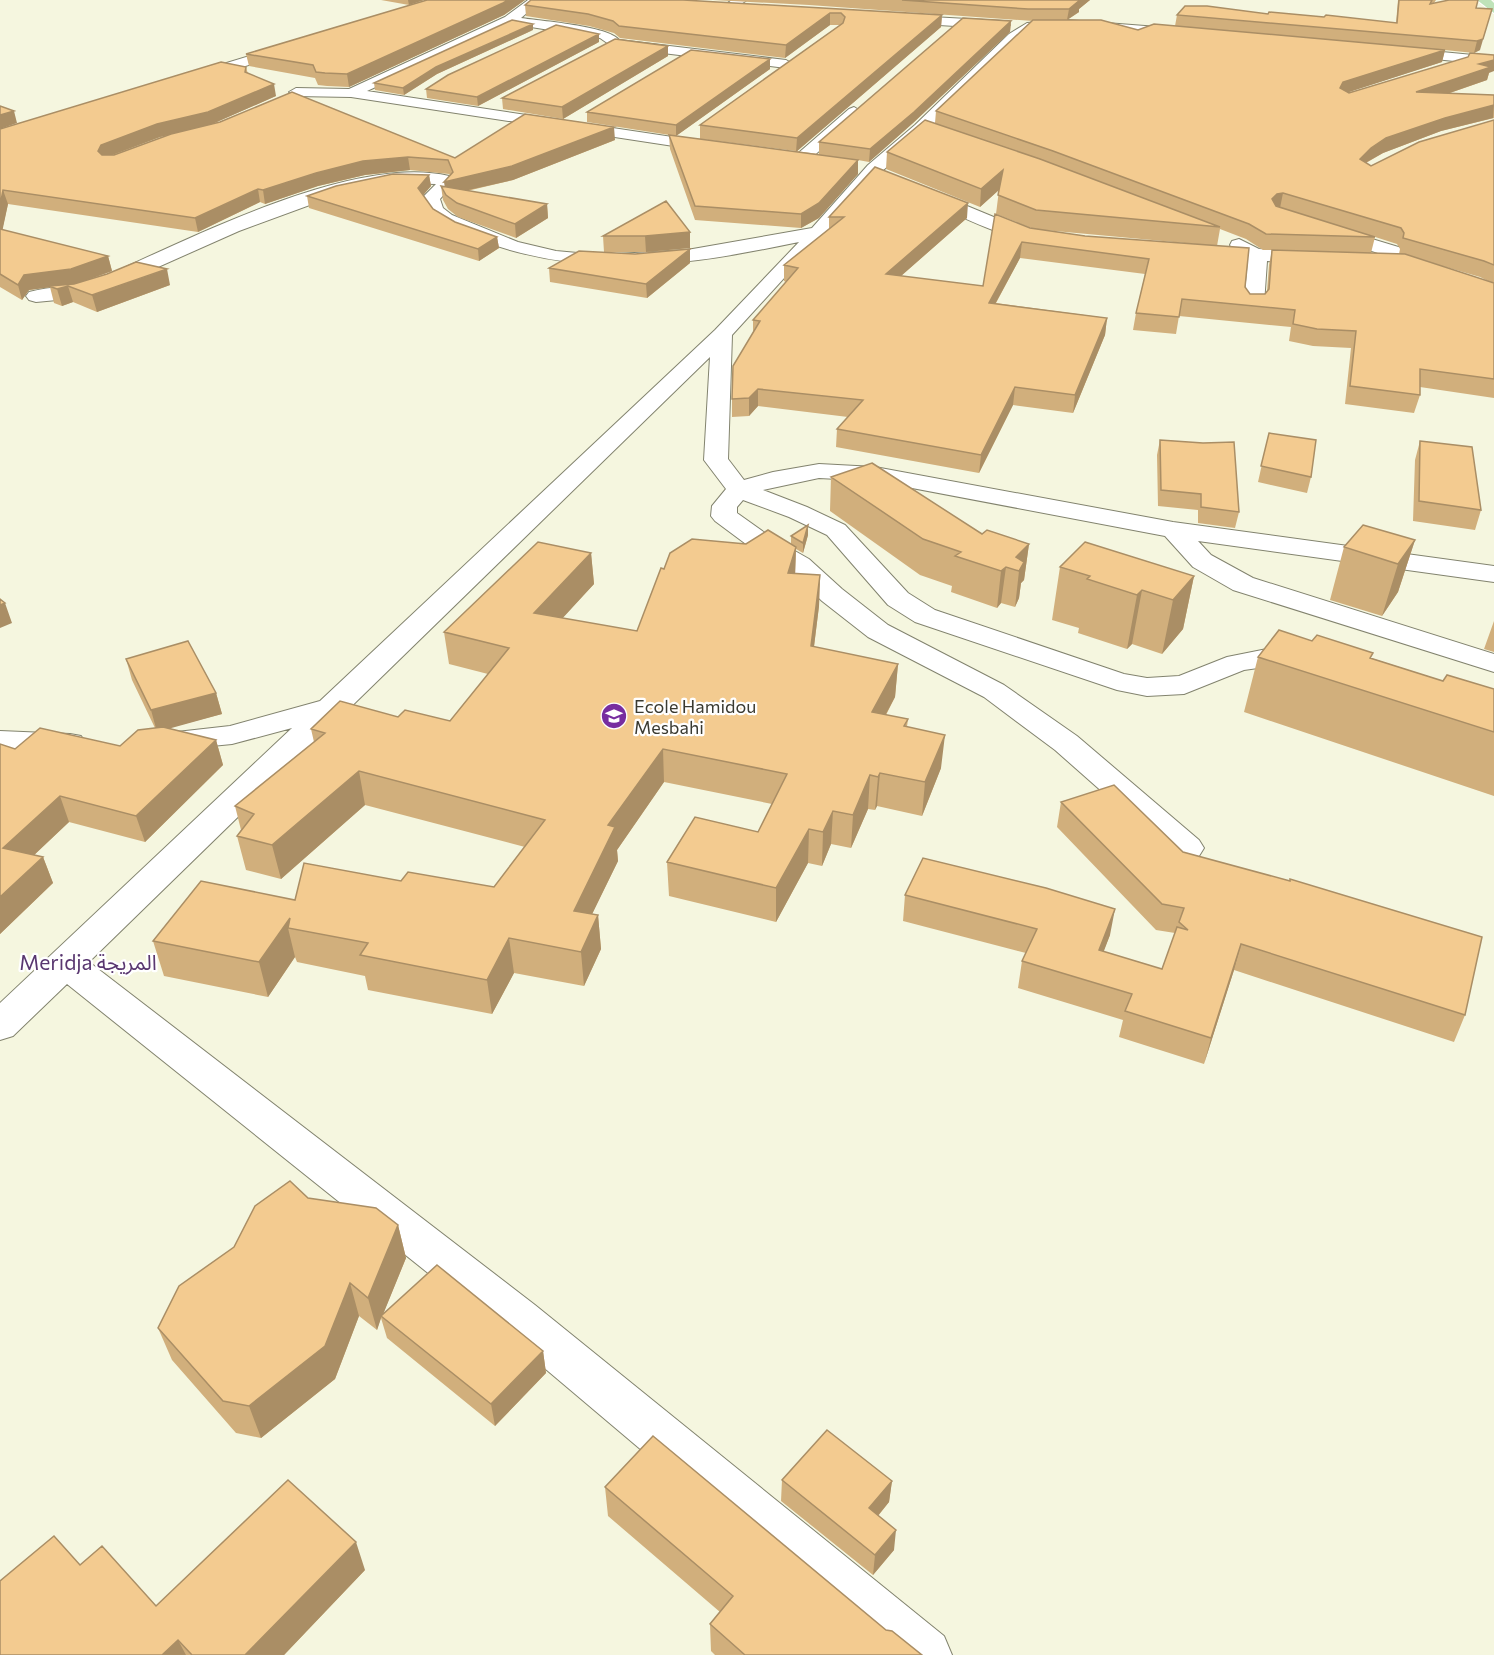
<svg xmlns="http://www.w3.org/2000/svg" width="1494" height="1655" font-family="Commissioner,'Noto Sans Arabic',sans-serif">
<rect width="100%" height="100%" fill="#f5f6df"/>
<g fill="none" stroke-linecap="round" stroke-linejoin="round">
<g stroke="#82836e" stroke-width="2">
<path id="minor" d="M 528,0 L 542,0 L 521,18 C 540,21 609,26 619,40 L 786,60 L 793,64 L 786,68 L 613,47 L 600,38 L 512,24 L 367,91 L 719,144 L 721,147 L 719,150 L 713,152 L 351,97 L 296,96 L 289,92 L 296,88 L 349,89 L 505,17 Z
M 732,0 L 747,0 L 732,10 L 724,10 L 722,7 Z
M 896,15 L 1003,21 L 1010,25 L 1003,29 L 891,22 L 890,19 L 891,16 Z
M 1067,20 L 1184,29 L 1191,33 L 1184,37 L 1067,28 L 1030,31 L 1019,40 L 927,131 L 880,173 L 732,335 L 728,459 L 744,480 L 773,472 L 819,464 L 875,467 L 1173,522 L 1494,566 L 1494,582 L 1198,541 L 1211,555 L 1253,578 L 1494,654 L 1494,672 L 1233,590 L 1193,567 L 1165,536 L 875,481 L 819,478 L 763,490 L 807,507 L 845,525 L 908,593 L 935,610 L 1124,674 L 1147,678 L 1179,676 L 1227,657 L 1272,648 L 1310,654 L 1314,660 L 1310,666 L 1300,669 L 1272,666 L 1244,670 L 1184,694 L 1147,696 L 1117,690 L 915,622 L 888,605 L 827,535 L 789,517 L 743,500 L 737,507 L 737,513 L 772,538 L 809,559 L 842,589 L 888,625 L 1004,685 L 1077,736 L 1199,840 L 1204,848 L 1199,856 L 1187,859 L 1175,856 L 1055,750 L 984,697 L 868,637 L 822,601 L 791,571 L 754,550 L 715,521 L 711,516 L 712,506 L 726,489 L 704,460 L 710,357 L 89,962 L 535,1305 L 944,1636 L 952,1655 L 884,1655 L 503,1333 L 67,984 L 13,1036 L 0,1040 L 0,1003 L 292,728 L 232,744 L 161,751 L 150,749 L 146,742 L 150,735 L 230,726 L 320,701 L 715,330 L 799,242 C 685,266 586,281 474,238 C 452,230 429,222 422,198 L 436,184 L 394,183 L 337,195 L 239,231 L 111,288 L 78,298 L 36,302 L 29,300 L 26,296 L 29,292 C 52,286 74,287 97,280 C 186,241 353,153 449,176 L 453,184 L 440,199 L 443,208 L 452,215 L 518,242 L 556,251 L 599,255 L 687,250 L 812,228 L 868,165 L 915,125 L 1009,34 L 1027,23 Z
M 292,43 L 297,44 L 299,47 L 297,50 L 197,81 L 187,81 L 185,78 L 187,75 Z
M 1400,48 L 1494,57 L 1494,65 L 1395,55 L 1393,52 L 1395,49 Z
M 854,107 L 862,112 L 859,115 L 807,162 L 795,162 L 793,159 L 795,156 L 849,109 Z
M 926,189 L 1013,225 L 1043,233 L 1046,237 L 1043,241 C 1019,247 946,209 920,198 L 917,194 L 920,190 Z
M 1329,226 L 1405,249 L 1411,262 L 1409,266 L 1395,266 L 1390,257 L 1323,235 L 1320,231 L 1323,227 Z
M 1239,239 L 1259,249 L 1315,252 L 1322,254 L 1324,258 L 1322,262 L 1315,264 L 1267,261 L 1264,304 L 1261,308 L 1247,308 L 1244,304 L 1248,260 L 1204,258 L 1197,256 L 1195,252 L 1197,248 L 1232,248 L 1230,245 L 1232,241 Z
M 0,731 L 70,734 L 81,736 L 85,743 L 81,750 L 70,752 L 0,749 Z"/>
</g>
<g stroke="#fff" stroke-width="2">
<path id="major" d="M 1477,0 L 1491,0 L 1494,3 L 1494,13 Z"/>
</g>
<use href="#minor" fill="#fff" fill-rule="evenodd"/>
<use href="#major" fill="#bfe3b9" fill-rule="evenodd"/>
</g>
<path fill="#d1af7c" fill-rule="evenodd" d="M 381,0 L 424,0 L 409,5 Z
M 427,0 L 525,0 L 504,15 L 349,87 L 327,86 L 318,85 L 315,78 L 249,66 L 246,54 Z
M 713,0 L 1090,0 L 1079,9 L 1079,12 L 1067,20 L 1138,30 L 1175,26 L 1177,15 L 1268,14 L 1396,23 L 1398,0 L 1436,0 L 1434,3 L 1476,8 L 1480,50 L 1474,53 L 1445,50 L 1442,62 L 1348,92 L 1489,73 L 1487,80 L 1447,94 L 1494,95 L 1494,118 L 1441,131 L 1383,153 L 1366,163 L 1371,166 L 1494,120 L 1494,398 L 1420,387 L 1420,395 L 1414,413 L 1345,404 L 1351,348 L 1313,346 L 1289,341 L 1291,327 L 1179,316 L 1176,334 L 1133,330 L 1136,313 L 1145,274 L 1020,258 L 996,303 L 1107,318 L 1105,335 L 1073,413 L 1013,405 L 979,473 L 836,447 L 837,429 L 848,417 L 758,406 L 749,416 L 732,417 L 732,399 L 753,333 L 753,320 L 786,282 L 784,281 L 784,265 L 829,229 L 829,217 L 967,218 L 901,276 L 983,286 L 1031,228 L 996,214 L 999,190 L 980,207 L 886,169 L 887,152 L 935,123 L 936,111 L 1033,21 L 809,5 ZM 1220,229 L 1246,239 L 1263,250 L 1272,250 L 1269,265 L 1267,291 L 1265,294 L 1250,294 L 1245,287 L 1085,236 L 1044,230 L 1217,246 ZM 1369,235 L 1397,244 L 1400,249 L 1399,254 L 1401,254 L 1371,253 L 1375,237 ZM 1439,265 L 1480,277 L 1488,281 Z
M 525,5 L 942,15 L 941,27 L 796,152 L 700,139 L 700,125 L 840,25 L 830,25 L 785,58 L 620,38 L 614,33 L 589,26 L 526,16 Z
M 1011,21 L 1010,32 L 913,123 L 869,162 L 858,160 L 858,174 L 819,218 L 801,228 L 695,220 L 670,149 L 669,135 L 819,154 L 819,142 Z
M 533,30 L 437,74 L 404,95 L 375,90 L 374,83 Z
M 599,42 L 478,106 L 427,98 L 426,89 Z
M 668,46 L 668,56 L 563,119 L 503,109 L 502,98 Z
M 770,59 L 770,69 L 676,136 L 587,122 L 587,112 Z
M 246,67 L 248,74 L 276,96 L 212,124 L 455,158 L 615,140 L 513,180 L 467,191 L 547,204 L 548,218 L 516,238 L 458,217 L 448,209 L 443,200 L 441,186 L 445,187 L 450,175 L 449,174 L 410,170 L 365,175 L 318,186 L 265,204 L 260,202 L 198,232 L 8,204 L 2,230 L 108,256 L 112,271 L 79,283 L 170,285 L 97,312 L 73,302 L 62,306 L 54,303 L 50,287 L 29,290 L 22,300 L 0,287 L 0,129 ZM 168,135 L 114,155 L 113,155 L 160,137 Z
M 429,175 L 431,186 L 423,195 L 433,209 L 455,222 L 497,237 L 499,248 L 479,261 L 309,208 L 307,196 Z
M 690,232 L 690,248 L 646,252 L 604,252 L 603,236 Z
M 690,263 L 647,298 L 550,282 L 549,268 Z
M 1269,433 L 1311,477 L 1307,493 L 1258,482 Z
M 1160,440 L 1203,443 L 1239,512 L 1235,528 L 1198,523 L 1198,510 L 1158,506 L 1157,455 Z
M 1420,441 L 1481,510 L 1475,530 L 1413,521 L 1415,460 Z
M 831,477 L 982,534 L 1029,544 L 1024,580 L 1021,583 L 1019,598 L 1015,607 L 1001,603 L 997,608 L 951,592 L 952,586 L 920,575 L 830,511 Z
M 808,525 L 808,535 L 803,553 L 796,549 L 795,574 L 820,575 L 819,606 L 814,647 L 898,664 L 895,697 L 886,715 L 908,719 L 907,727 L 941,768 L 922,816 L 877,806 L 875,810 L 868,809 L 851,848 L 831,844 L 822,866 L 808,863 L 776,922 L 669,896 L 667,862 L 758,832 L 772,804 L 664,782 L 617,850 L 618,861 L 592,914 L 598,915 L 601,949 L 584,986 L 514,973 L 492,1014 L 368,990 L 365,976 L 297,962 L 295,957 L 268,997 L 164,976 L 153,941 L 295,900 L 401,881 L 494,887 L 525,847 L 365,805 L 281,879 L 246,870 L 237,836 L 241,830 L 235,806 L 314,742 L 311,729 L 398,717 L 450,721 L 488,674 L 449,664 L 444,632 L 591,553 L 594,584 L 562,618 L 637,631 L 664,569 L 746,544 L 791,544 L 791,536 Z
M 1415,540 L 1398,592 L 1382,616 L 1330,600 L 1344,547 Z
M 1060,567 L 1194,576 L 1183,629 L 1162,654 L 1132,644 L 1127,649 L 1078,633 L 1079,628 L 1052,620 Z
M 1494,621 L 1494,652 L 1484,649 Z
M 1258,657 L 1371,658 L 1443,681 L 1494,689 L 1494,796 L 1244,712 Z
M 126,659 L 216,693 L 222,714 L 168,728 L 216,740 L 223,765 L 145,842 L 69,822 L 34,855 L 43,857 L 53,883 L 0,934 L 0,744 L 15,749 L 120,746 L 155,728 L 132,680 Z
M 1061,802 L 1183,852 L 1465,1015 L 1454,1042 L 1234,970 L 1204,1064 L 1119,1037 L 1123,1020 L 1018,988 L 1022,961 L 1026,953 L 903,921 L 905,895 L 1110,935 L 1103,952 L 1162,969 L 1175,933 L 1156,930 L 1057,827 Z
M 308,1198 L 398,1225 L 406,1258 L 383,1314 L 543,1351 L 546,1373 L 495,1426 L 387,1338 L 381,1318 L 377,1330 L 359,1316 L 335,1379 L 261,1438 L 236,1433 L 172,1360 L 158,1328 Z
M 782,1480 L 892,1481 L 889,1502 L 878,1516 L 894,1550 L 873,1575 L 781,1501 Z
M 605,1487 L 886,1630 L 922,1655 L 715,1655 L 711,1651 L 710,1624 L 720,1612 L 608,1516 Z
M 80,1565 L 156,1606 L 365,1570 L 284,1655 L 0,1655 Z"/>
<path fill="#aa8e65" d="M 408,0 L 424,0 L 409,5 Z
M 508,0 L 525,0 L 504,15 L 349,87 L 347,74 Z
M 1077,0 L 1090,0 L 1079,9 L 1079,12 L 1067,20 L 1069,9 Z
M 830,13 L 830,25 L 785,58 L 786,45 Z
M 942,15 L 941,27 L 796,152 L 797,138 Z
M 1489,19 L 1480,50 L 1474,53 L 1477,41 Z
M 1011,21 L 1010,32 L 913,123 L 869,162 L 870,149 Z
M 533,24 L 533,30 L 437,74 L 404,95 L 403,88 L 436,67 Z
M 599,34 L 599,42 L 478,106 L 477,97 Z
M 668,46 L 668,56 L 563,119 L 562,107 Z
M 1445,50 L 1442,62 L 1340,95 L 1340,88 L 1343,82 Z
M 770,59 L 770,69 L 676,136 L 676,125 Z
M 1494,60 L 1494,71 L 1489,73 L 1487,80 L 1412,106 L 1416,92 L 1479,64 Z
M 274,84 L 276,96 L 210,125 L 160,137 L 104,158 L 98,151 L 101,145 L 157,124 Z
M 1494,105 L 1493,118 L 1441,131 L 1383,153 L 1367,162 L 1357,173 L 1360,159 L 1371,148 L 1386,138 L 1445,118 Z
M 14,111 L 17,123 L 0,129 L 0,115 Z
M 614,127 L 615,140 L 513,180 L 446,195 L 444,182 Z
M 408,157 L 410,170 L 365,175 L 318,186 L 265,204 L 263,190 L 316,173 L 363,161 Z
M 858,160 L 858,174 L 819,218 L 801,228 L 801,214 Z
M 1003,170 L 1001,188 L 980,207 L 981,189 Z
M 429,175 L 431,186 L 420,199 L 418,188 Z
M 258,189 L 260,202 L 198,232 L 195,218 Z
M 3,190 L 8,204 L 0,242 L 0,206 Z
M 1283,193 L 1280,208 L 1274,209 L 1272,199 L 1277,194 Z
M 968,203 L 967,218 L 885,290 L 886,274 Z
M 547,204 L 548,218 L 516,238 L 515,224 Z
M 690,232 L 690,248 L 646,252 L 645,236 Z
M 497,237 L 499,248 L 479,261 L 478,249 Z
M 1022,242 L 1020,258 L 987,319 L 989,303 Z
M 690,249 L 690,263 L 647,298 L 646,284 Z
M 108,256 L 112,271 L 76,284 L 29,290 L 22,300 L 18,285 L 24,275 Z
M 167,269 L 170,285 L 97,312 L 92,295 Z
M 68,286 L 73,302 L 62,306 L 57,289 Z
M 1107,318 L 1105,335 L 1073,413 L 1075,395 Z
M 1015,387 L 1013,405 L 979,473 L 981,455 Z
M 758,389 L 758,406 L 749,416 L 749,398 Z
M 808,525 L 808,535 L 803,553 L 803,543 Z
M 1415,540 L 1398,592 L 1382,616 L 1398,564 Z
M 1029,544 L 1024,580 L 1021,583 L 1019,598 L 1015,607 L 1019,571 L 1016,557 Z
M 796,547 L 795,578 L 788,573 Z
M 591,553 L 594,584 L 538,645 L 534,613 Z
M 1006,567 L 1001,603 L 997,608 L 1001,571 Z
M 820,575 L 819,606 L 810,678 L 811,646 Z
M 1194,576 L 1183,629 L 1162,654 L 1173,600 Z
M 1142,590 L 1132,644 L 1127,649 L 1137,595 Z
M 5,603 L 12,623 L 0,628 L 0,605 Z
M 898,664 L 895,697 L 870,744 L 872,712 Z
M 216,693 L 222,714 L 157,732 L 151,710 Z
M 945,735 L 941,768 L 922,816 L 925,782 Z
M 216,740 L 223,765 L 145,842 L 136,816 Z
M 663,749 L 664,782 L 617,850 L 618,861 L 577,945 L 574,911 L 608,825 Z
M 359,771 L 365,805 L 281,879 L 272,845 Z
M 880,773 L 877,806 L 875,810 L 878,777 Z
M 870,775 L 868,809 L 851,848 L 853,815 Z
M 60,796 L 69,822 L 13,875 L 3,848 Z
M 833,811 L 831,844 L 822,866 L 823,832 Z
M 809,829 L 808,863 L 776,922 L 776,888 Z
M 43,857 L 53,883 L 0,934 L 0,897 Z
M 1115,909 L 1110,935 L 1094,977 L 1099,950 Z
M 598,915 L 601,949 L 584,986 L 581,952 Z
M 290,918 L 288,928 L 295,957 L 268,997 L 259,962 Z
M 509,938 L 514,973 L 492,1014 L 487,980 Z
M 1241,944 L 1234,970 L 1204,1064 L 1211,1038 Z
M 398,1225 L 406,1258 L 382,1317 L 381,1316 L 381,1318 L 377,1330 L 368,1298 Z
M 350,1283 L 359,1316 L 335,1379 L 261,1438 L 249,1406 Z
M 543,1351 L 546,1373 L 495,1426 L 491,1404 Z
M 892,1481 L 889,1502 L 867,1529 L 869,1508 Z
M 896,1530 L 894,1550 L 873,1575 L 875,1555 Z
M 356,1542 L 365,1570 L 284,1655 L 245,1655 Z
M 178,1640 L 186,1655 L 162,1655 Z"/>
<path fill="#f3cb90" stroke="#aa8e65" stroke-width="1.5" d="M 427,0 L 508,0 L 503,3 L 347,74 L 325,73 L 316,72 L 313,65 L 246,54 Z
M 531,0 L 683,0 L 942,15 L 797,138 L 700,125 L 843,23 L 845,17 L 841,13 L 830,13 L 786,45 L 619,26 L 613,21 L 588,14 L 525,5 Z
M 902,0 L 1080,0 L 1069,9 L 1028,9 Z
M 1399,0 L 1432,0 L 1430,4 L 1449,0 L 1478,0 L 1476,8 L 1492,9 L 1483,39 L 1477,41 L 1177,15 L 1185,6 L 1207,6 L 1268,14 L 1269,12 L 1324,17 L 1326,15 L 1397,23 Z
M 963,18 L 1011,21 L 914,112 L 870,149 L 819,142 Z
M 512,20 L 533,24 L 436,67 L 403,88 L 374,83 Z
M 1033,20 L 1101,20 L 1138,30 L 1154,24 L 1445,50 L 1343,82 L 1340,88 L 1349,93 L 1468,57 L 1470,53 L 1494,55 L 1494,60 L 1479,64 L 1491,67 L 1416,92 L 1494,95 L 1494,105 L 1445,118 L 1386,138 L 1371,148 L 1360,159 L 1371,166 L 1419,142 L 1494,120 L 1494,265 L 1484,261 L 1403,238 L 1404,233 L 1401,228 L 1283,193 L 1277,194 L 1272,199 L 1276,206 L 1375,237 L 1266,234 L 1249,224 L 1053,151 L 936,111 Z
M 556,25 L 599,34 L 477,97 L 426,89 L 448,75 Z
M 615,39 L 668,46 L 562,107 L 502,98 Z
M 691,50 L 770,59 L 676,125 L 587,112 Z
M 221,62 L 246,67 L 245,72 L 274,84 L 208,112 L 157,124 L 101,145 L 98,151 L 102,155 L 114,155 L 171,134 L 220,122 L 292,92 L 455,158 L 525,114 L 614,127 L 512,166 L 444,182 L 453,172 L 448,160 L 408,157 L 363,161 L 316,173 L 263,190 L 258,189 L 195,218 L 3,190 L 0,206 L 0,129 Z
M 0,106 L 14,111 L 0,115 Z
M 925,120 L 1040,159 L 1220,227 L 1036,210 L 998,195 L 1003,170 L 981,189 L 887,152 Z
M 669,135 L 858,160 L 819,203 L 801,214 L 695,206 Z
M 875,167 L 968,203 L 886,274 L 983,286 L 995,214 L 1030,228 L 1085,236 L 1249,248 L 1245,287 L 1250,294 L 1265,294 L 1269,289 L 1272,250 L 1405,254 L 1494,283 L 1494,379 L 1420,369 L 1420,395 L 1350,386 L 1356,331 L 1317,329 L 1293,324 L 1295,310 L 1182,299 L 1179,317 L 1136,313 L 1149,259 L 1022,242 L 989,303 L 1107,318 L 1075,395 L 1015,387 L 981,455 L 837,429 L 863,400 L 758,389 L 749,398 L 732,399 L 733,366 L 760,321 L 753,320 L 798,268 L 784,265 L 844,217 L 829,217 Z
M 393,174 L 429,175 L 418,188 L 433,209 L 455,222 L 497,237 L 478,249 L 307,196 L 336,186 Z
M 441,186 L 547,204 L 515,224 L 457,203 L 446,195 Z
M 666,201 L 690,232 L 645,236 L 603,236 Z
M 0,229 L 108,256 L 71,269 L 24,275 L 18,285 L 0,274 Z
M 690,249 L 646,284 L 549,268 L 579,251 L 635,254 Z
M 136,262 L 167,269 L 92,295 L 68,286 L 57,289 L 49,286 L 74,284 L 107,274 Z
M 1269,433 L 1316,440 L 1311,477 L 1261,466 Z
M 1160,440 L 1203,443 L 1234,442 L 1239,512 L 1201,507 L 1201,494 L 1161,490 Z
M 1420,441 L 1472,447 L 1481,510 L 1419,501 Z
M 872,463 L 982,534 L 987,530 L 1029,544 L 1016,557 L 1024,562 L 1019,571 L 1006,567 L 1001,571 L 955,556 L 961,552 L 923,539 L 831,477 Z
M 808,525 L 803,543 L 791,536 Z
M 1363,525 L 1415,540 L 1398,564 L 1344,547 Z
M 768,530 L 796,547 L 788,573 L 820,575 L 811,646 L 898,664 L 872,712 L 908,719 L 904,726 L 945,735 L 925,782 L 880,773 L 878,777 L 870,775 L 853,815 L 833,811 L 823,832 L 809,829 L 776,888 L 667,862 L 695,817 L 758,832 L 787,774 L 663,749 L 608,825 L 615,827 L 574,911 L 598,915 L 581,952 L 509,938 L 487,980 L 360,955 L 368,943 L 288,928 L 290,918 L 259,962 L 153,941 L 201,881 L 295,900 L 304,863 L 401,881 L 408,872 L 494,887 L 545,820 L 359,771 L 272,845 L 237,836 L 254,814 L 235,806 L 325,733 L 311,729 L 340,701 L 398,717 L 405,710 L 450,721 L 509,648 L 444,632 L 538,542 L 591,553 L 534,613 L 637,631 L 661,568 L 664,569 L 670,553 L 692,539 L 746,544 Z
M 1085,542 L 1194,576 L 1173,600 L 1142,590 L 1137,595 L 1087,579 L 1090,576 L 1060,567 Z
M 0,599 L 5,603 L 0,605 Z
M 1279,630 L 1312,641 L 1317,635 L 1373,653 L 1370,658 L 1443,681 L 1447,675 L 1494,689 L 1494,732 L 1258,657 Z
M 188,641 L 216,693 L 151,710 L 126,659 Z
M 163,727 L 216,740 L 136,816 L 60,796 L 3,848 L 43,857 L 0,897 L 0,744 L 15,749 L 40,728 L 120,746 L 138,730 Z
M 1114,785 L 1183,852 L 1290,881 L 1290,879 L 1482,937 L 1465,1015 L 1241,944 L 1211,1038 L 1125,1011 L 1132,994 L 1022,961 L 1037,929 L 905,895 L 923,858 L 1046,888 L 1115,909 L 1099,950 L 1162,969 L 1177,927 L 1188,930 L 1179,922 L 1184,908 L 1162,904 L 1061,802 Z
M 290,1181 L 308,1198 L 376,1208 L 398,1225 L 368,1298 L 350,1283 L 325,1346 L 249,1406 L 223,1401 L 158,1328 L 179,1286 L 234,1247 L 255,1206 Z
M 437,1265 L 543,1351 L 491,1404 L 381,1316 Z
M 827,1430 L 892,1481 L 869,1508 L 896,1530 L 875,1555 L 782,1480 Z
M 653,1436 L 886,1630 L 892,1631 L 922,1655 L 745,1655 L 710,1624 L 733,1596 L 605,1487 Z
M 288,1480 L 356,1542 L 245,1655 L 192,1655 L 178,1640 L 162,1655 L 0,1655 L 0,1581 L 54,1536 L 80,1565 L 102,1546 L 156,1606 Z"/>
<defs>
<g id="school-disc" transform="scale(1.35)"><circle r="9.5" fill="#772da0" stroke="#fff"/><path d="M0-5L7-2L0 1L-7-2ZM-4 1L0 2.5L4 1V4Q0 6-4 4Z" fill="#fff"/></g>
</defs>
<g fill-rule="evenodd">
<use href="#school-disc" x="614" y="716"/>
</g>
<g text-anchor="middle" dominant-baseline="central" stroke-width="4.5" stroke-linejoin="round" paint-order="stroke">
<g font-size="18" fill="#3a3a31" stroke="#fff" text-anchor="start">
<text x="634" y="706">Ecole Hamidou<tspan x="634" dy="21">Mesbahi</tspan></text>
</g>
<g font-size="21" fill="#593770" stroke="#fff">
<text x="88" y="961">Meridja المريجة</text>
</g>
</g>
</svg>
